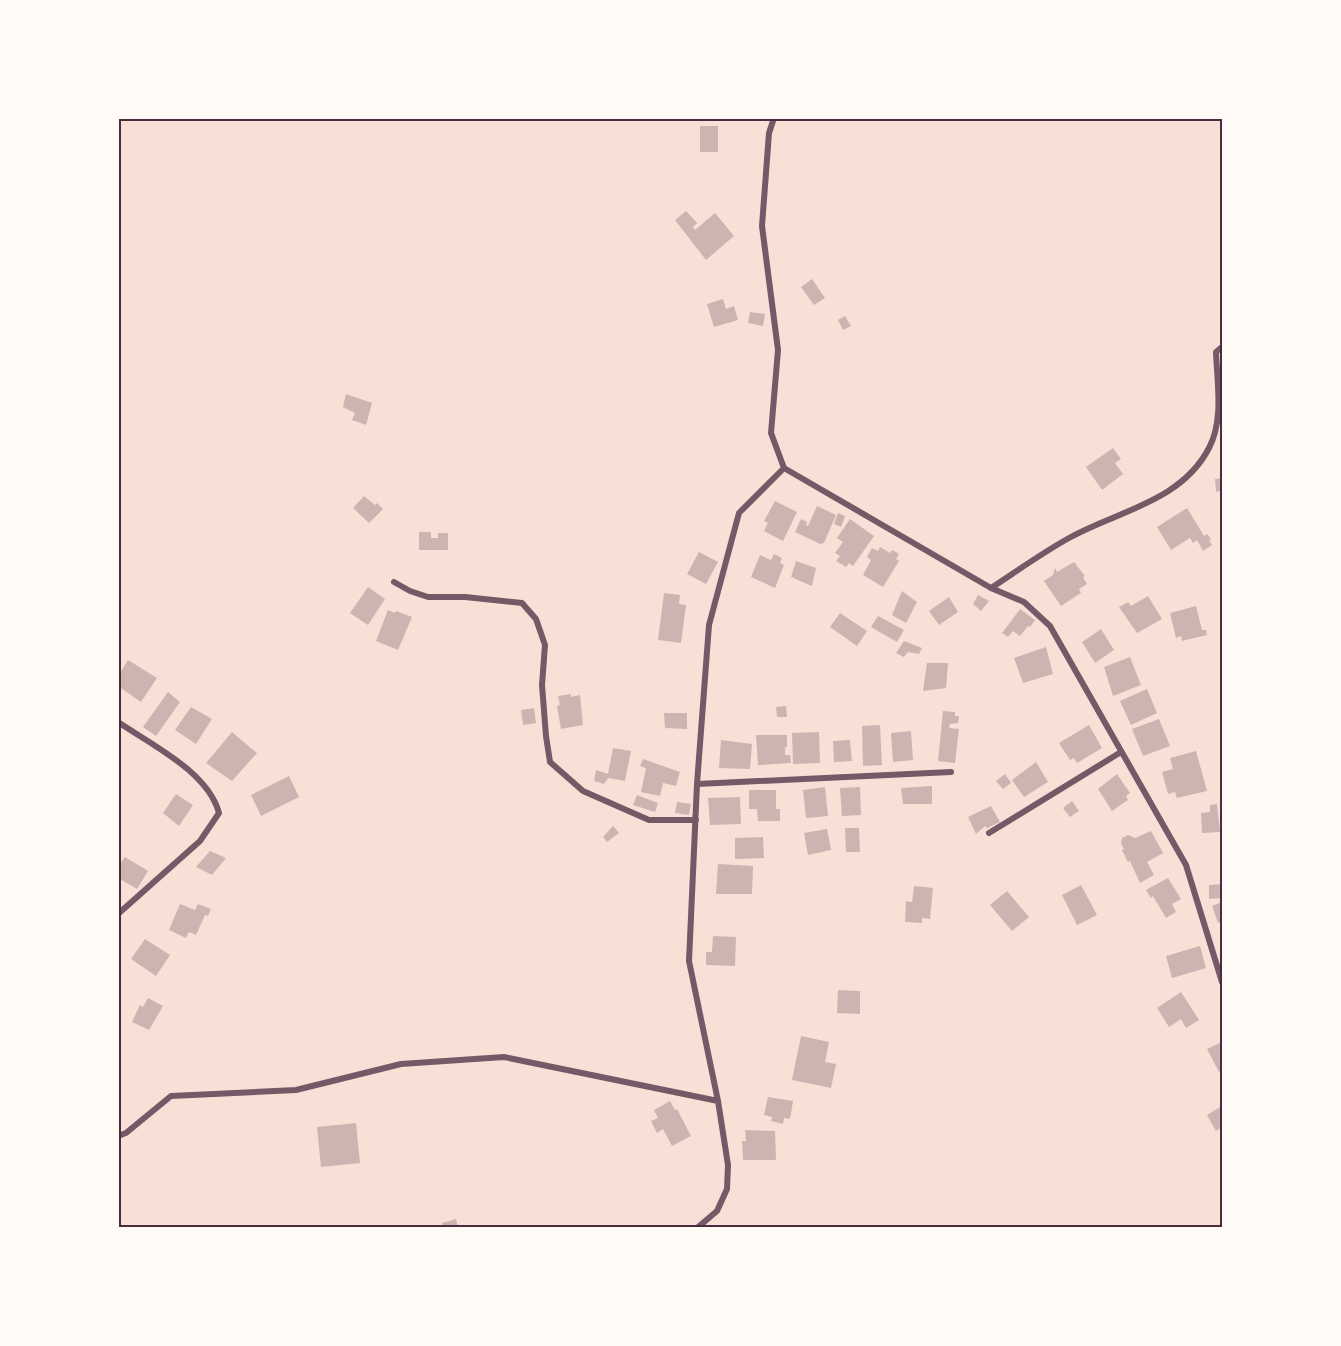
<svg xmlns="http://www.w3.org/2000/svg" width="1341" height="1346" font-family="'Work Sans',sans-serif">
<rect width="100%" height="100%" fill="#f7e1d7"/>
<path fill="#ccb4b1" d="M 700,126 L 718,126 L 718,152 L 700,152 Z
M 686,211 L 697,223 L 693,227 L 695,230 L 715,213 L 734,236 L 706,260 L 675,220 Z
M 812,279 L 825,298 L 814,305 L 801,287 Z
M 723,299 L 726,309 L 734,306 L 738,320 L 714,327 L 707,304 Z
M 750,312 L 765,314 L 763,326 L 748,323 Z
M 845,316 L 851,326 L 843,330 L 838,320 Z
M 346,394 L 372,403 L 366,425 L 352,420 L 355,413 L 343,407 Z
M 1113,448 L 1121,459 L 1115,463 L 1123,474 L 1102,490 L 1086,467 Z
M 1222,478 L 1222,504 L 1221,504 L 1220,491 L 1216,492 L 1215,479 Z
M 364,496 L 375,505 L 377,503 L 383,509 L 369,523 L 353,508 Z
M 775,501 L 797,512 L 783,541 L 764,531 L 768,523 L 764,521 Z
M 817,506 L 836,515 L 824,543 L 820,544 L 795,532 L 801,519 L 807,522 L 806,525 L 808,526 Z
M 1187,508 L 1204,536 L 1207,534 L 1211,539 L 1209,540 L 1212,545 L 1203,551 L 1197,540 L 1193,543 L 1190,538 L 1171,550 L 1157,527 Z
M 838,513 L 845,516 L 841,527 L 834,524 Z
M 850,519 L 874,536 L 853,566 L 849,563 L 846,567 L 836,561 L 840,556 L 835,553 L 843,542 L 837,538 Z
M 419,532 L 431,532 L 431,538 L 438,538 L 438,533 L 448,533 L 448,550 L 419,550 Z
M 880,547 L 890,553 L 892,550 L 899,554 L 896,559 L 899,561 L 883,587 L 863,575 L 871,560 L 867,557 L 872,548 L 878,551 Z
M 699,552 L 718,562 L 706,584 L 687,574 Z
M 774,554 L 782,558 L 780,563 L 784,565 L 775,588 L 751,577 L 760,555 L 771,560 Z
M 796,561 L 816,568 L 812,586 L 791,577 Z
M 1074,562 L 1085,576 L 1083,577 L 1087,584 L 1079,589 L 1081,593 L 1061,606 L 1044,581 L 1053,575 L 1055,568 L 1057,572 Z
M 368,587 L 385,599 L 368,625 L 350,613 Z
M 902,591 L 917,602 L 906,623 L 892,615 Z
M 664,593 L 680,595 L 679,604 L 686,605 L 681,643 L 658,640 Z
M 978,595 L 989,601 L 981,611 L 973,604 Z
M 1148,596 L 1162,619 L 1137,633 L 1119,607 L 1128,602 L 1131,606 Z
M 949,597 L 958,612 L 939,625 L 929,611 Z
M 1196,606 L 1202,630 L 1206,630 L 1207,635 L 1182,641 L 1181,636 L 1176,638 L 1170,613 Z
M 1020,609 L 1035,620 L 1030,627 L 1028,626 L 1020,636 L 1013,631 L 1008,637 L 1002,633 Z
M 388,610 L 395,613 L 396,611 L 412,617 L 398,650 L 376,641 Z
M 840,613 L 867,631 L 857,646 L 830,627 Z
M 878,616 L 904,630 L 897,642 L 871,627 Z
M 1101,629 L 1114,650 L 1095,663 L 1082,642 Z
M 904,641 L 922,648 L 919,654 L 908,652 L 904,657 L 896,653 Z
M 1046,647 L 1053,674 L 1023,683 L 1014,658 Z
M 1130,657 L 1141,685 L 1113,696 L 1104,667 Z
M 128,660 L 157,678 L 141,702 L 118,686 L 118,676 Z
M 927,663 L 948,663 L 946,688 L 923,691 Z
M 1147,689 L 1157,713 L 1131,725 L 1120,701 Z
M 168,692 L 180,702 L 156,736 L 143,727 Z
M 571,694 L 571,697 L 580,695 L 583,725 L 561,729 L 557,706 L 560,705 L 558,696 Z
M 786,706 L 787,717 L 777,717 L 776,707 Z
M 191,707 L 212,719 L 196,744 L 175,730 Z
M 534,708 L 536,723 L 523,725 L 521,710 Z
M 943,711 L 955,712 L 955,716 L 959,716 L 958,723 L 950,724 L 949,728 L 959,729 L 955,763 L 938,761 Z
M 664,713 L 687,713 L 687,729 L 665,728 Z
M 1159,719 L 1170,746 L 1143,756 L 1132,729 Z
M 880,725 L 882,765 L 863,766 L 862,726 Z
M 1089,725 L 1102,748 L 1077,763 L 1074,758 L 1070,760 L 1059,743 Z
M 911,731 L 913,760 L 893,762 L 891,733 Z
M 232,732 L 257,753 L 232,781 L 206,763 Z
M 819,732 L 820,763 L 793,764 L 792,733 Z
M 756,735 L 787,735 L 787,747 L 785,747 L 785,755 L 790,755 L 791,763 L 758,765 Z
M 721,740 L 752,744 L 750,769 L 719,768 Z
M 850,740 L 852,761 L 834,762 L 833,741 Z
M 613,748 L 631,751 L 625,781 L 608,778 L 604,784 L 594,781 L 596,770 L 608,774 Z
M 1196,751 L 1207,791 L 1177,798 L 1175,792 L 1168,794 L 1162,772 L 1173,769 L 1170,758 Z
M 643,759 L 680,772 L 676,786 L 663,783 L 660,796 L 641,792 L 646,768 L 640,766 Z
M 1036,762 L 1048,782 L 1024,797 L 1012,780 Z
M 1005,774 L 1011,783 L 1003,789 L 996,781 Z
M 1117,774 L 1130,793 L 1126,796 L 1128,800 L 1112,811 L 1098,789 Z
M 289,776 L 299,797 L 261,816 L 251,795 Z
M 932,786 L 932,804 L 903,804 L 901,788 Z
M 825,787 L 828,816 L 806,818 L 803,790 Z
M 860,787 L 861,815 L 842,816 L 840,788 Z
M 749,790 L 776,790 L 776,809 L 780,809 L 780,821 L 758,821 L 757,809 L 749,809 Z
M 176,794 L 193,805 L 179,826 L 163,813 Z
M 637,795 L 658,803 L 655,812 L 633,805 Z
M 740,797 L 741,824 L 710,825 L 708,798 Z
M 1072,801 L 1079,811 L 1070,817 L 1063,808 Z
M 677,802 L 691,804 L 689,815 L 675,813 Z
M 1217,804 L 1220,832 L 1202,833 L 1201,813 L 1210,812 L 1210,805 Z
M 991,806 L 1000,822 L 987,828 L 985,826 L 976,834 L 968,817 Z
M 613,826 L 619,833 L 607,842 L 603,837 Z
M 845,828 L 859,828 L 860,852 L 846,852 Z
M 827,829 L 831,850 L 808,855 L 804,833 Z
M 1151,831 L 1163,853 L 1147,862 L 1154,875 L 1140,883 L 1130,861 L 1128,862 L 1122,850 L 1124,849 L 1121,844 L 1122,838 L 1128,835 L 1135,838 Z
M 763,837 L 764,858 L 735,859 L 735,838 Z
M 210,851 L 226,858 L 212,875 L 196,867 Z
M 125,857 L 148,871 L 137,889 L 118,878 L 118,867 Z
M 718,864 L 753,866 L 752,894 L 716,894 Z
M 1168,878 L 1181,899 L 1172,904 L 1176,912 L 1166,918 L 1153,896 L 1151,898 L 1146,890 Z
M 1222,884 L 1222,898 L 1209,899 L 1209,885 Z
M 1081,885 L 1097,915 L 1077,925 L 1062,895 Z
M 914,886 L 933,888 L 930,919 L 922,918 L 922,923 L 905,922 L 906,901 L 912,902 Z
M 1007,891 L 1029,917 L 1012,931 L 990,905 Z
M 1222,902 L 1222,928 L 1220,922 L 1218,923 L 1212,906 Z
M 180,904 L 195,910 L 198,904 L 211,909 L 208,916 L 205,915 L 196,935 L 189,932 L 186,938 L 169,930 Z
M 713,936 L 736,937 L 735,966 L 706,965 L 706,952 L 712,952 Z
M 145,939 L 170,955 L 156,976 L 131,959 Z
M 1200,946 L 1206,968 L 1172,978 L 1166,956 Z
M 838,990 L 860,991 L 860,1014 L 837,1013 Z
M 1181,992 L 1199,1020 L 1186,1028 L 1181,1019 L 1169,1027 L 1157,1008 Z
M 148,998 L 163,1006 L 149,1030 L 132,1022 L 140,1005 L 143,1007 Z
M 801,1036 L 829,1042 L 825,1062 L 836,1064 L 831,1088 L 792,1080 Z
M 1222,1042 L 1222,1070 L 1219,1072 L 1207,1049 Z
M 768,1097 L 793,1101 L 790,1119 L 784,1118 L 783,1124 L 771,1121 L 772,1117 L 764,1115 Z
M 670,1101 L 675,1110 L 677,1109 L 691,1136 L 672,1146 L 663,1129 L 657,1133 L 651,1121 L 658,1118 L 654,1110 Z
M 1222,1106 L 1222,1127 L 1216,1131 L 1207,1115 Z
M 356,1123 L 360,1163 L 321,1167 L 317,1127 Z
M 745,1130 L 775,1131 L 776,1160 L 743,1160 L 742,1141 L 746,1141 Z
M 456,1219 L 458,1228 L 443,1228 L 442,1223 Z"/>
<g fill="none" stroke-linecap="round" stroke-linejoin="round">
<path stroke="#755966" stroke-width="6" d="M 774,118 L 769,133 L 762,226 L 778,350 L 771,433 L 784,468 L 991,588 L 1024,602 L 1050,626 L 1186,865 L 1222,982
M 394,582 L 410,591 L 428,597 L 465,597 L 522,603 L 536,619 L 545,645 L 542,685 L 546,736 L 550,762 L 583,791 L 649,820 L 696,820
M 991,588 C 1017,571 1042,553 1069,538 C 1117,511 1181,502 1209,448 C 1224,420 1217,382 1216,352 L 1222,347
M 118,722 C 152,745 208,772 219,813 L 200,841 L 118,914
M 697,784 L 951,772
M 989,833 L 1121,752
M 118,1136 L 126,1133 L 171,1096 L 296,1090 L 401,1064 L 504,1057 L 718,1101
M 697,1228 L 717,1211 L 727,1189 L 728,1165 L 718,1101 L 689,961 L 697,784 L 709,625 L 739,513 L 784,468"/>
</g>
<rect width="1341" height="1346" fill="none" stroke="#fffaf5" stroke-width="240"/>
<rect x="120" y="120" width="1101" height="1106" fill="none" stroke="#4a2c40" stroke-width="2"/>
</svg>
